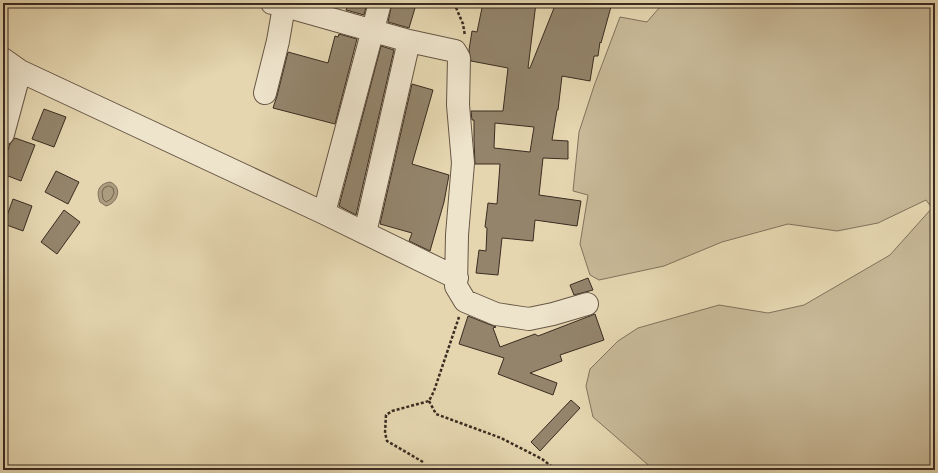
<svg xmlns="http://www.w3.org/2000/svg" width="938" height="473" font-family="'EB Garamond',serif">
<rect width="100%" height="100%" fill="#e5d6b0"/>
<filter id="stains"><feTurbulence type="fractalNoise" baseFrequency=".005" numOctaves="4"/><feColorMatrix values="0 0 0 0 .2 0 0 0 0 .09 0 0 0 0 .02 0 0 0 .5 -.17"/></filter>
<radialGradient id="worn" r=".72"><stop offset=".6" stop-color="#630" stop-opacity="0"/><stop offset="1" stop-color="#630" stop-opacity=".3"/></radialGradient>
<path fill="#c8b998" stroke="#82725c" d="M 667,3 L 935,3 L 935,470 L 654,470 L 593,417 L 586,386 L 590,369 L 618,341 L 638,328 L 719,305 L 768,313 L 804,305 L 890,255 L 932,208 L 926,200 L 878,223 L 837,231 L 788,224 L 722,242 L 664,266 L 599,280 L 590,275 L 580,244 L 588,195 L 573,191 L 579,132 L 594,86 L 620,17 L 647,22 L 659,8 Z"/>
<path fill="#ab9c7f" stroke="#7e6f59" d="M 110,182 C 123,187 118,203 106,206 L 100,202 C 96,192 98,184 110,182 Z"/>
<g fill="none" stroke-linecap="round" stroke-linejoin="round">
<path stroke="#736450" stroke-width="1" d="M 109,186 L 113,188 L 114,193 L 111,199 L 106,202 L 103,199 L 102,192 L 104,188 Z"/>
</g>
<path fill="#93846b" stroke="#3b2c21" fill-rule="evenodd" d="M 348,3 L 367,3 L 364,15 L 346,10 Z
M 392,3 L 398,3 L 415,8 L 409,28 L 388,22 Z
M 483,3 L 536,3 L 528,68 L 530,68 L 556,3 L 612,3 L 601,43 L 600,42 L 598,56 L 594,56 L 590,81 L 562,76 L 558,110 L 557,110 L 552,140 L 568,141 L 568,159 L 543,158 L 539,195 L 581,201 L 577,226 L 535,220 L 533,241 L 502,238 L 498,275 L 476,273 L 479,250 L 486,251 L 487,228 L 485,227 L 488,203 L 497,204 L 500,164 L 475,164 L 474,141 L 474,120 L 472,120 L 471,111 L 503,111 L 508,68 L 471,61 L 469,50 L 472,31 L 477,32 ZM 495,123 L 534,127 L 530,152 L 494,148 Z
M 339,34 L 357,39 L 335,124 L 273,108 L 277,96 L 288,52 L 328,63 L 335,36 L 338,37 Z
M 381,46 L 394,50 L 356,215 L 339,206 Z
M 412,84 L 433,90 L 412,164 L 449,175 L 444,202 L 430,251 L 409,241 L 412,233 L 380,224 Z
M 44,109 L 66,117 L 54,147 L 32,139 Z
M 15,138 L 35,145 L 21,181 L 3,174 L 3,163 L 10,144 Z
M 56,171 L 79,182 L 68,204 L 45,192 Z
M 13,199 L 32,206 L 23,231 L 4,224 Z
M 64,210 L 80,222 L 57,254 L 41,242 Z
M 588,278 L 593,290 L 574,295 L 570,285 Z
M 595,314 L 604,340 L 560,355 L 562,361 L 530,373 L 557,383 L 553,395 L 498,374 L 504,358 L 459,344 L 468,316 L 496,327 L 493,328 L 500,347 L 535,334 L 538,336 Z
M 571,400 L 580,408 L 540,451 L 531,442 Z"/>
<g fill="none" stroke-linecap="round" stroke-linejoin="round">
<g stroke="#665645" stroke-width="24">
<path id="minor" d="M 278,4 L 409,41 L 455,51 L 459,58 L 458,105 L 463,163 L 457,235 L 456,286 L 465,301 L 496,314 L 529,319 L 553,314 L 587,304
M 3,59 L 20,71 L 324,213 L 457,278
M 265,93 L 278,41 L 283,12 L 278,4 L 272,3
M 3,134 L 20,71
M 324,213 L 380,3
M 365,233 L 409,41"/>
</g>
<path stroke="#3b2c21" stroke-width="2.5" stroke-dasharray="3 2" stroke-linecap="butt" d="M 454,3 L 463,24 L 465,36
M 429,401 L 436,414 L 501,438 L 542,459 L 556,470
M 423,462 L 387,441 L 385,433 L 386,415 L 392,411 L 429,401 L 434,391 L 459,317"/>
<use href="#minor" stroke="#eee4cc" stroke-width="22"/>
</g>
<rect width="938" height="473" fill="none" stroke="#e5d6b0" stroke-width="16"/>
<rect x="4" y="4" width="930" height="465" fill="none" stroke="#3b2c21" stroke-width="2"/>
<rect x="8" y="8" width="922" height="457" fill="none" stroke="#3b2c21"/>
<rect width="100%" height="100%" filter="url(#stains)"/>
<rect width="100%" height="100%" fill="url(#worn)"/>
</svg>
